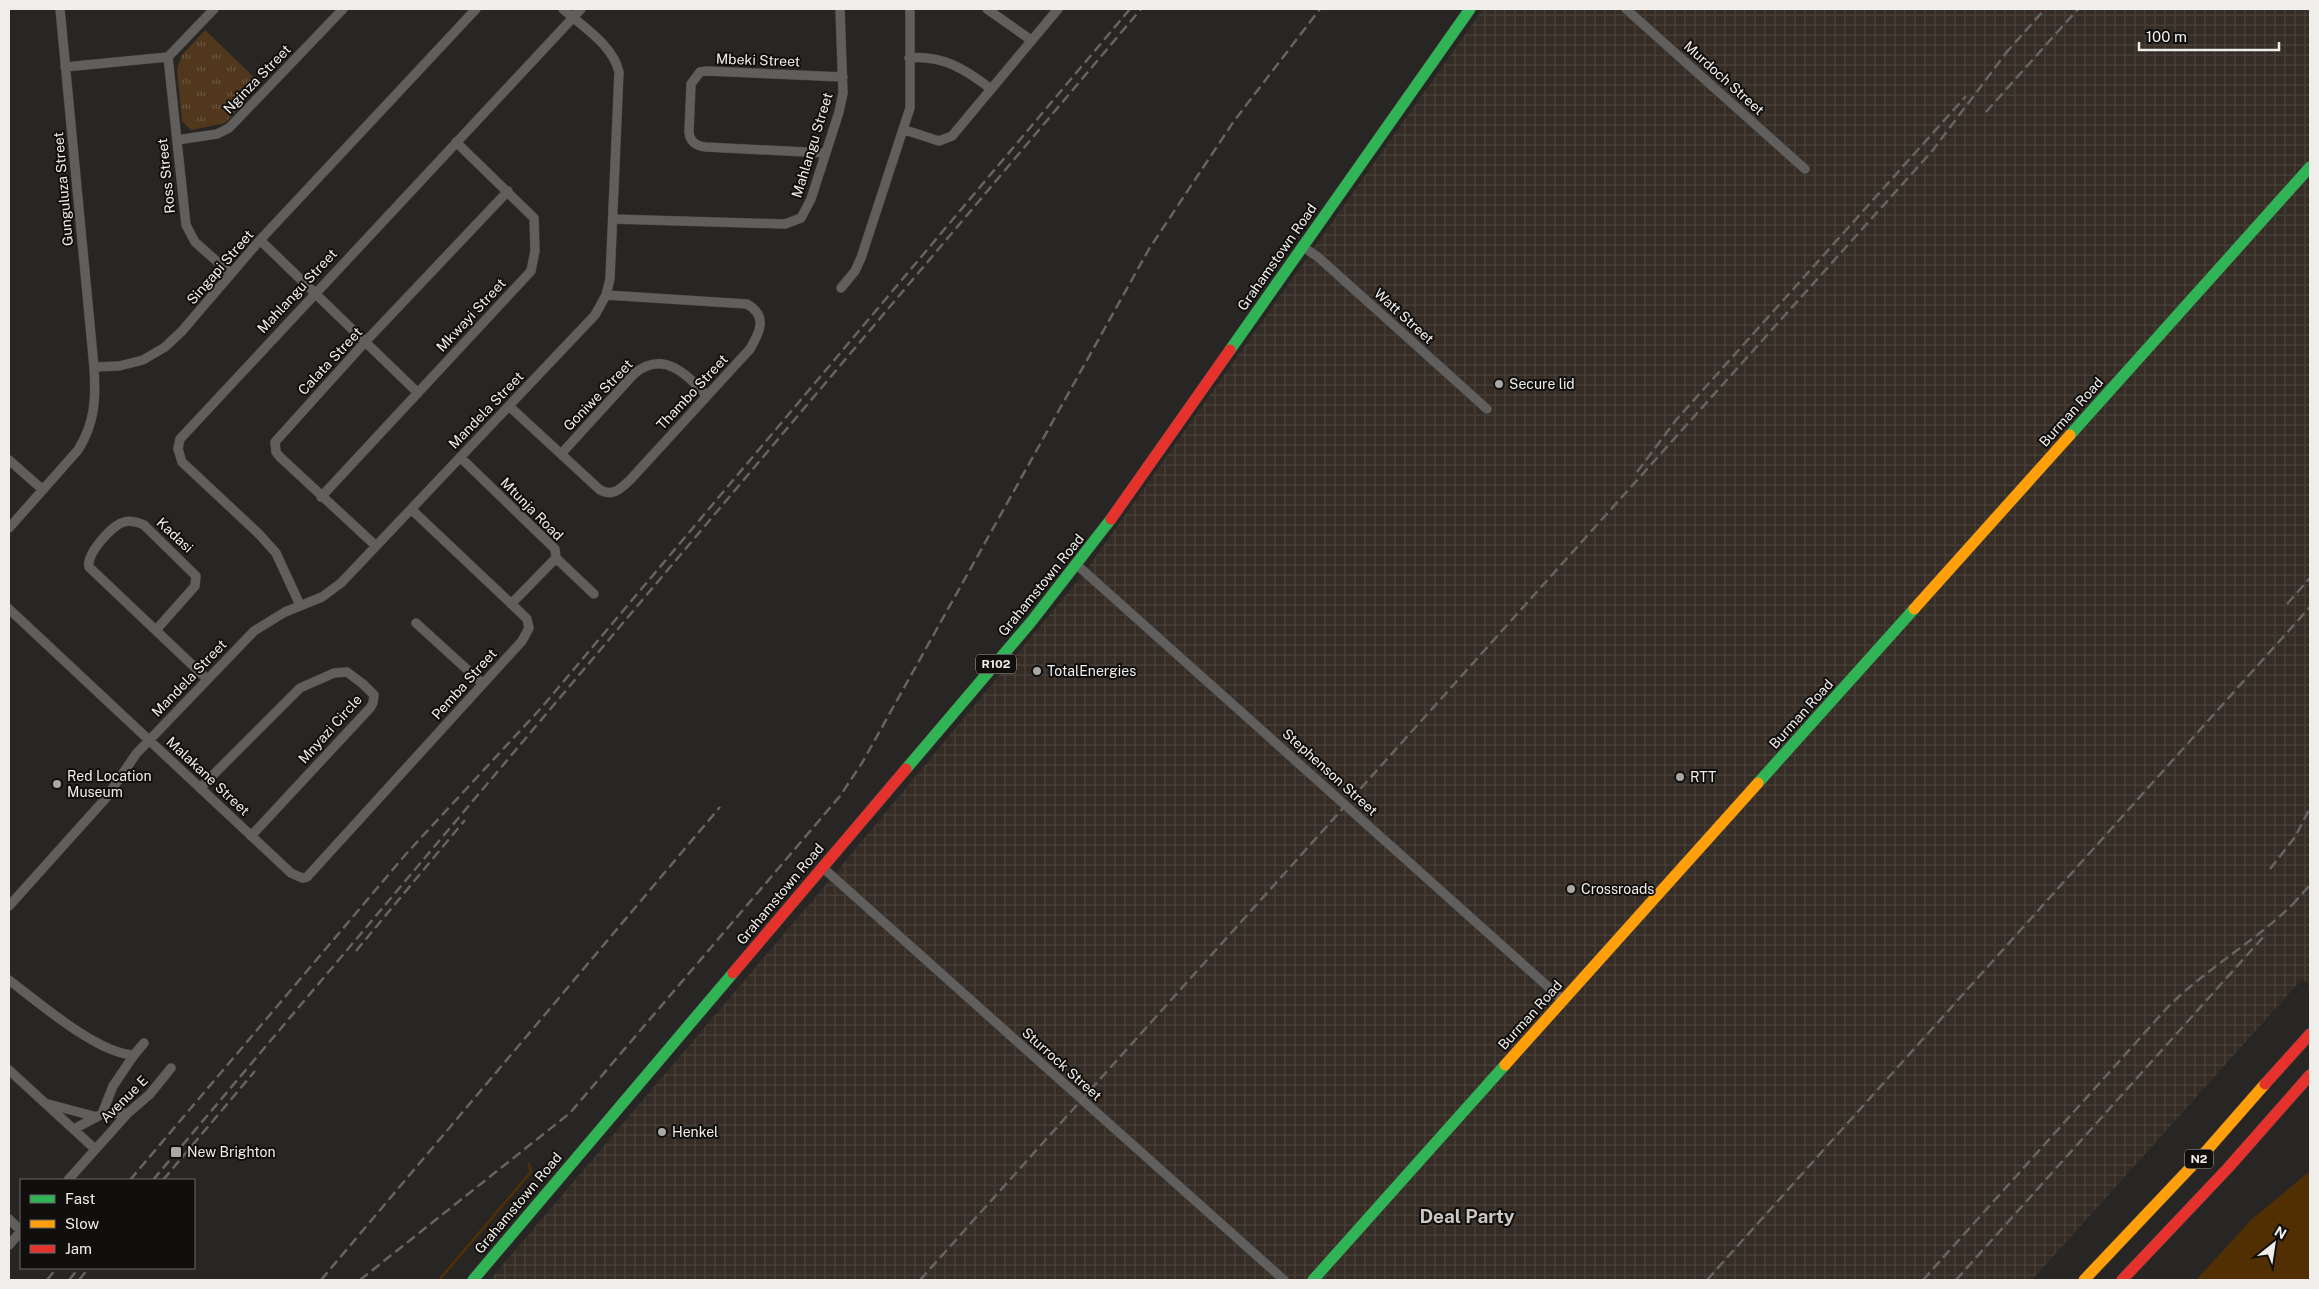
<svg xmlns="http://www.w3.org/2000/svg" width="2319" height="1289" font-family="'Public Sans',sans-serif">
<defs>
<pattern id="industrial-grid" width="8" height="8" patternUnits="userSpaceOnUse" patternTransform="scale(1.25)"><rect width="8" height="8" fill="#342c25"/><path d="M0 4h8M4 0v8" fill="none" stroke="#48413a"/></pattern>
<pattern id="grass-tufts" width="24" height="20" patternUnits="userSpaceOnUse" patternTransform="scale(1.25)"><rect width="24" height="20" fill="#51381d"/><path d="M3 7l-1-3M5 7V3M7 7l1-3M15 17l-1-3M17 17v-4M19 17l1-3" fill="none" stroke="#6a553e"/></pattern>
</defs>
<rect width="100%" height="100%" fill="#282624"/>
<path fill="url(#industrial-grid)" d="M1483,9H2310V986L2302,979L2032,1280H490L828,882L1084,573Z"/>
<path fill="url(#grass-tufts)" d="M205,30L261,84L225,123L191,130L182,121L177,69L182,55Z"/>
<path fill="#512f03" d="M2310,1171V1280H2196L2251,1220Z"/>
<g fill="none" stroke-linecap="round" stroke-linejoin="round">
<path stroke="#512f03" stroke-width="2.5" d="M439,1280L531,1172L529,1164"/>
<g stroke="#464441" stroke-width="10">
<path id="street" d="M987,9L1031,40
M1626,9L1805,169
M168,57L186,225L195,242L231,274
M909,58C943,55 965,69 991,89
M65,67L168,57L214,9
M905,130L939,141L952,136L1058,9
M177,140L217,134L229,128L343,9
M825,153L706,147C696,146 690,142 689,132L691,84L700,72L707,71L843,77
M613,219L785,224L801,218L811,199L839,112L843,93L840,9
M260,240L418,393
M1302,246L1318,257L1487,409
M841,288L855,271L861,258L910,108V9
M94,367L119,366L143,360L165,347L182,331L260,240L476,9
M509,406L600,490C613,497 620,489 630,480L750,349C760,332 768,316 747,304L606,295
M561,454L634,374C663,349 688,375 707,396
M460,457L555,549L556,558L511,604
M9,460L43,490
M321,497L531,271L535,251L534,218L456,142
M9,528L78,450C95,423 96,399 94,367L60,9
M376,546L280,457L276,452L275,442L366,341L508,191
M556,558L594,594
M1077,565L1564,1001
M300,605L276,553L259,534L182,462L178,449L180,439L581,9
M9,609L291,873L302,878L307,877L522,641L529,628L527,619L522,614L411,509
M416,623L483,684
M156,630L195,586L196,576L144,525C137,522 131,520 124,522C112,525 86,554 89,567L206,678
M200,788L300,688L334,673L347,672L363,684L374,695L373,703L370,708L251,836
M822,867L1284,1280
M9,906L106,798L136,754L254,631L285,612L322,597L341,583L595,315L606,295L610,279L619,72C613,45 583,27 563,9
M9,980C38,1002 98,1054 134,1055L144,1043
M9,1070L95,1149
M48,1104L97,1117
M102,1114L113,1086L134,1055
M74,1129L102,1114L128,1113
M68,1180L128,1113L150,1094L171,1068
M9,1219L21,1231
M9,1245L21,1231"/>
</g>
<g stroke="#464441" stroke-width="12">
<path id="fast" d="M1230,350L1470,9
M2070,435L2310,167
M906,769L1031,622L1111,519
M1758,783L1914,609
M473,1280L733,973
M1313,1280L1505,1065"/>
</g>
<g stroke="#464441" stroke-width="12">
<path id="slow" d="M1914,609L2070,435
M1505,1065L1758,783
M2084,1280L2208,1149L2265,1084"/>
</g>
<g stroke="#464441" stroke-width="12">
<path id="jam" d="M1111,519L1230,350
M733,973L906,769
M2265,1084L2310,1034
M2122,1280L2228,1168L2310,1075"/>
</g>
<use href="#street" stroke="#615f5e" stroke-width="9"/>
<use href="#fast" stroke="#30b455" stroke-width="11"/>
<use href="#slow" stroke="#ff9f0a" stroke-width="11"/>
<use href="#jam" stroke="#e5322d" stroke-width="11"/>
<path stroke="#656463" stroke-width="2.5" stroke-dasharray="10 5" stroke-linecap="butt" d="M2005,54L2045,9
M1986,112L2078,9
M1637,472L1676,420L1966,96
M2287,604L2310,578
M2270,869L2295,837L2310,808
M2292,905L2310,885
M356,951L465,820
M130,1180L406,854L542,707L1130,9
M153,1180L1141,9
M163,1180L255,1071
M47,1280L57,1268
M69,1280L79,1268
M79,1280L89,1268
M321,1280L720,807
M360,1280L570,1113L840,796L862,763L1149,249L1234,121L1320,9
M920,1280L1933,150L2009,49
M1707,1280L2310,607
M1923,1280L2166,1009C2206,968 2257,941 2297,900
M1956,1280L2265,935"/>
</g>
<g fill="#aaa8a5" stroke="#110f0d" stroke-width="2">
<circle cx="1499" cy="384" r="5"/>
<circle cx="1037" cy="671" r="5"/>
<circle cx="1680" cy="777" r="5"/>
<circle cx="57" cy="784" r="5"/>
<circle cx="1571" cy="889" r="5"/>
<circle cx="662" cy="1132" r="5"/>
<rect x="170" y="1146" width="12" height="12" rx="2.5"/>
</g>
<g text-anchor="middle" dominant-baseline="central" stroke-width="4" stroke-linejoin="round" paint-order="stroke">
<g fill="#110f0d" stroke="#adaba8" stroke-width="1">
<rect x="976" y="654.5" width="40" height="19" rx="4"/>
<rect x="2185" y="1149.5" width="28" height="19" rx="4"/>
</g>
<g font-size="12" font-weight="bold" fill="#f0eeeb">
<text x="996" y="664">R102</text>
<text x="2199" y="1159">N2</text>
</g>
<g font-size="14" fill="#f0eeeb" stroke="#110f0d">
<text transform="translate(758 60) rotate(2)">Mbeki Street</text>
<text transform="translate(1724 78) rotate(42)">Murdoch Street</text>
<text transform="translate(257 79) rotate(-46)">Nginza Street</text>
<text transform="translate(812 145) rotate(-73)">Mahlangu Street</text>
<text transform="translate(166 176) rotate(-96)">Ross Street</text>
<text transform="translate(63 189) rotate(-95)">Gunguluza Street</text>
<text transform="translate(1277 257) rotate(-55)">Grahamstown Road</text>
<text transform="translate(220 267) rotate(-49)">Singapi Street</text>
<text transform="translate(297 291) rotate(-47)">Mahlangu Street</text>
<text transform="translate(471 315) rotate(-47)">Mkwayi Street</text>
<text transform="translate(1404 316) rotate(42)">Watt Street</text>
<text transform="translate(330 361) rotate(-47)">Calata Street</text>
<text transform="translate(692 392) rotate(-47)">Thambo Street</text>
<text transform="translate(598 395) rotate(-46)">Goniwe Street</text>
<text transform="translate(486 410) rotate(-46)">Mandela Street</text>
<text transform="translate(2071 412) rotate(-48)">Burman Road</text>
<text transform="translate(532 509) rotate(45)">Mtunja Road</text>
<text transform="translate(175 535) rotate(43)">Kadasi</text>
<text transform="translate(1041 585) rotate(-51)">Grahamstown Road</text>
<text transform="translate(189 678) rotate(-46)">Mandela Street</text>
<text transform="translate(464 684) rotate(-48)">Pemba Street</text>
<text transform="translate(1801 714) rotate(-48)">Burman Road</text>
<text transform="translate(330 729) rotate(-48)">Mnyazi Circle</text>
<text transform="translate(1330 772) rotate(42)">Stephenson Street</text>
<text transform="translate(208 776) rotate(43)">Malakane Street</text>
<text transform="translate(780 894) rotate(-50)">Grahamstown Road</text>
<text transform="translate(1530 1015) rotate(-48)">Burman Road</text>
<text transform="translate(1062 1064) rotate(42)">Sturrock Street</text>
<text transform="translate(124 1099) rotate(-45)">Avenue E</text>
<text transform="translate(518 1203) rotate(-50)">Grahamstown Road</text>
</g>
<g font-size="14" fill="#f0eeeb" stroke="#110f0d" text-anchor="start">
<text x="1509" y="384">Secure lid</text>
<text x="1047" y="671">TotalEnergies</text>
<text x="67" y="776">Red Location<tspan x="67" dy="16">Museum</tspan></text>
<text x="1690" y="777">RTT</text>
<text x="1581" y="889">Crossroads</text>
<text x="672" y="1132">Henkel</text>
<text x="187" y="1152">New Brighton</text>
</g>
<g font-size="19" font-weight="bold" fill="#ccc7c2" stroke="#110f0d">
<text x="1467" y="1216">Deal Party</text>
</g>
</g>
<rect width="2319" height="1289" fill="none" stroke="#f0eeeb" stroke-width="20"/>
<rect x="20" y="1179" width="175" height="90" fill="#110f0d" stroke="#6a6866"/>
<rect x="30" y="1195" width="25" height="8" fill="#30b455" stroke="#6a6866"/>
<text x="65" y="1204" font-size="15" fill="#f0eeeb">Fast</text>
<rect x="30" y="1220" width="25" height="8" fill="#ff9f0a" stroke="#6a6866"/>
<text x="65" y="1229" font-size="15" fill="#f0eeeb">Slow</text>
<rect x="30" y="1245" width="25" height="8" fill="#e5322d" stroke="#6a6866"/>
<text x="65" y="1254" font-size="15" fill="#f0eeeb">Jam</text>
<g transform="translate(2274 1244) rotate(30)" stroke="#110f0d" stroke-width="4" paint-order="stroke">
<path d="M0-4L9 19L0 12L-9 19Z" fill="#f0eeeb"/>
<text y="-8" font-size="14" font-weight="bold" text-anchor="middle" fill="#f0eeeb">N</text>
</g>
<path d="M2139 42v8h140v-8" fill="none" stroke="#f0eeeb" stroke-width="2.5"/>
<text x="2146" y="42" font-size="15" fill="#f0eeeb" stroke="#110f0d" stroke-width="4" paint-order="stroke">100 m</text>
</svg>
